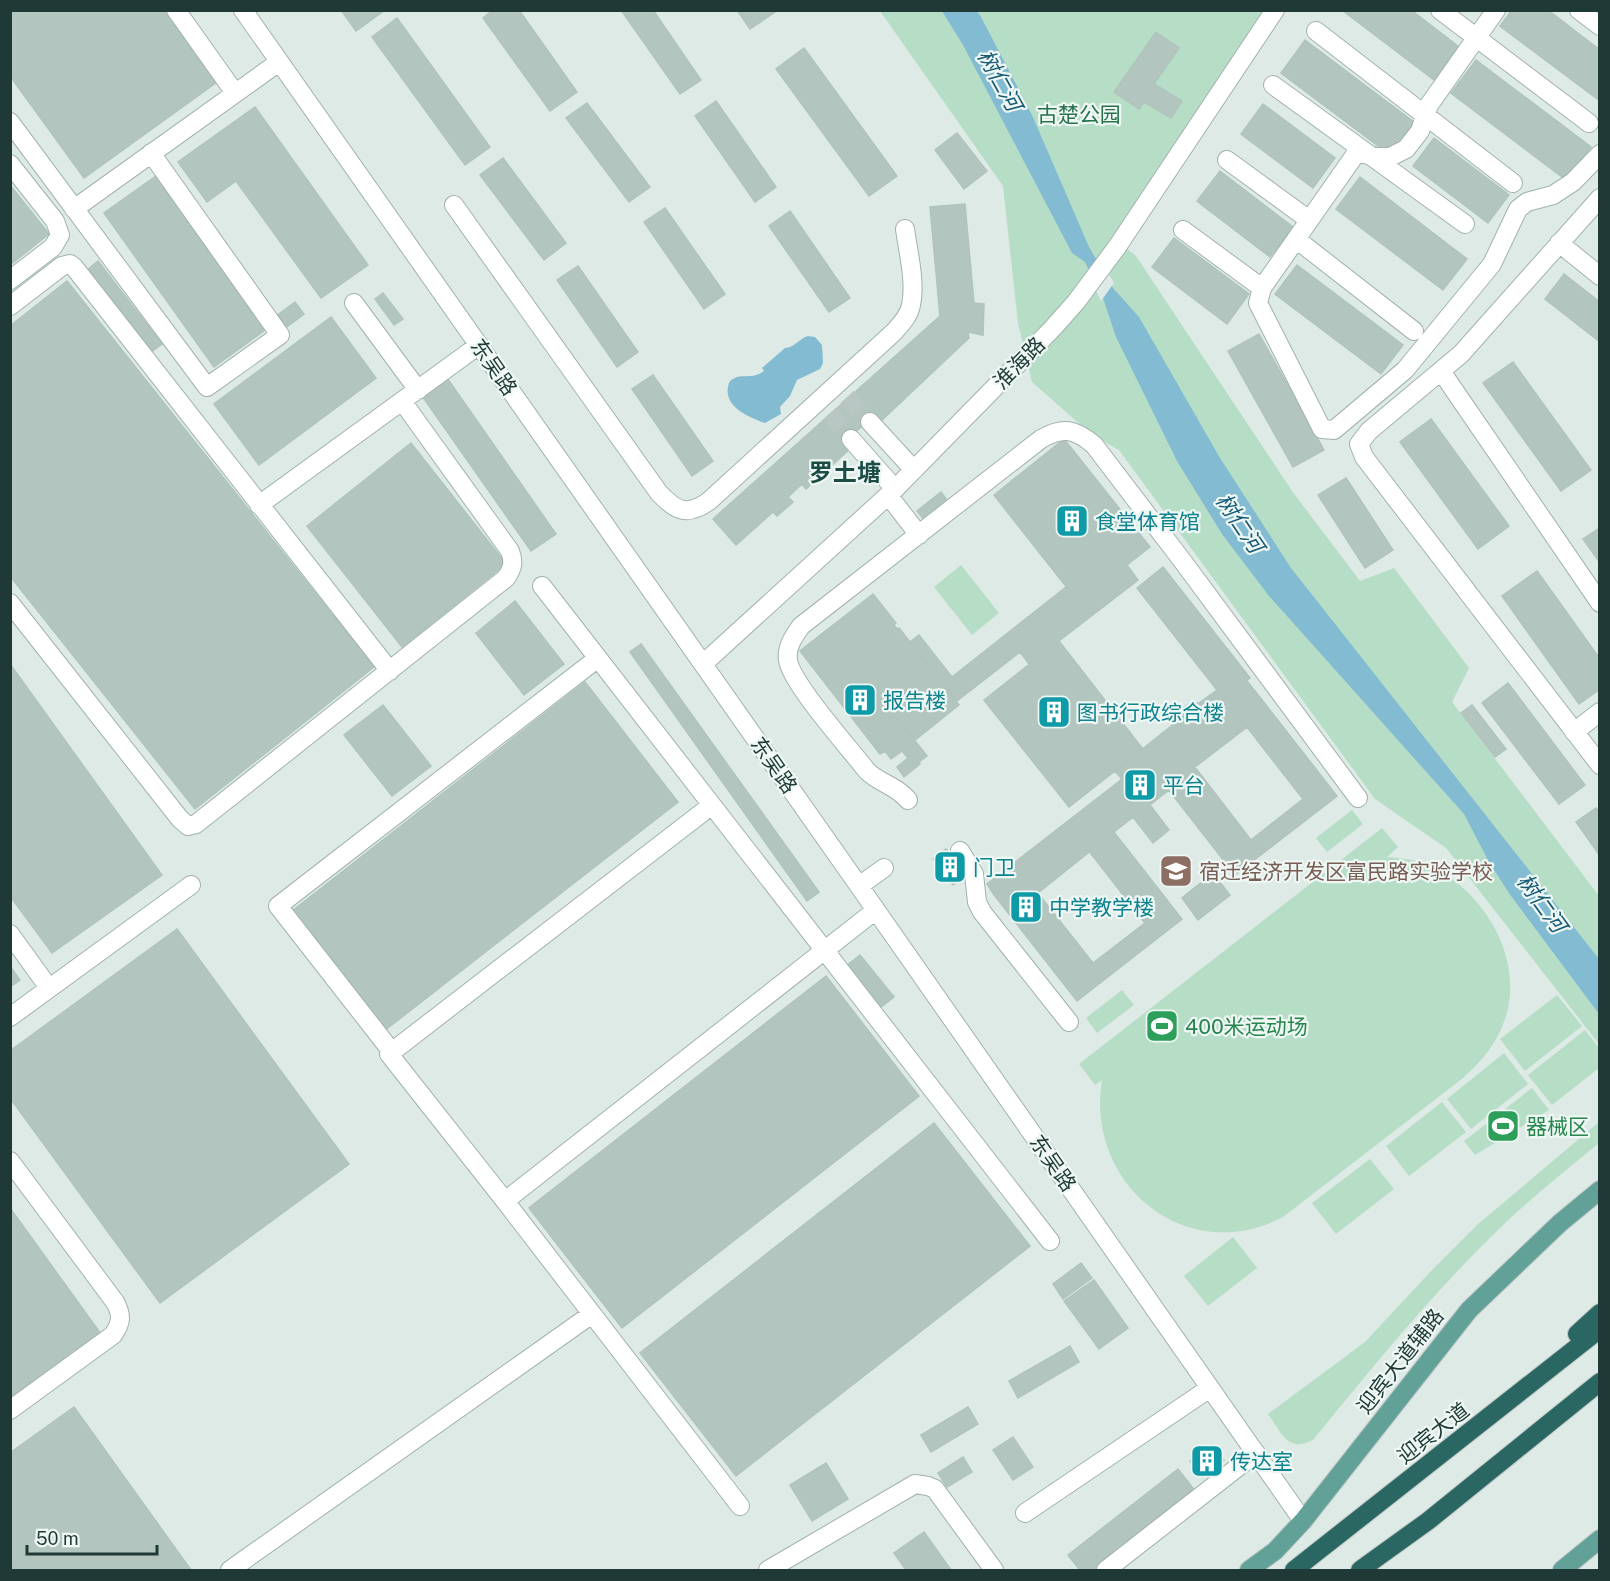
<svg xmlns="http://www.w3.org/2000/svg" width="1610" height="1581" font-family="'Public Sans','Noto Sans SC',sans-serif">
<rect width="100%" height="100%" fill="#deeae6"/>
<path fill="#b6ddc5" d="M880,11H1268L1115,239L1136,256L1292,491L1360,581L1394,568L1469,668L1452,702L1599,896V1044L1446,848L1375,799L1119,450L1092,435L1032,382L1018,323L1003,186Z
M961,565L999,613L972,635L934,587Z
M1352,810L1363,824L1327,852L1316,838Z
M1382,828L1398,847L1387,857C1399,858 1411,859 1423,863C1481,886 1526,956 1505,1019C1497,1043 1482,1061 1463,1078L1283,1217C1186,1268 1085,1184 1102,1080L1095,1085L1079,1064Z
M1122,990L1134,1005L1097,1033L1086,1018Z
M1557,995L1582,1026L1525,1071L1500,1039Z
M1585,1030L1599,1048V1068L1552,1105L1528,1075Z
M1504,1053L1528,1084L1471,1129L1447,1099Z
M1532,1088L1549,1110L1475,1155L1464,1141Z
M1442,1102L1466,1132L1409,1176L1386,1146Z
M1599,1122V1143C1564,1172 1527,1201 1495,1233C1429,1297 1371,1369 1313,1440C1287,1453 1282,1433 1268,1414L1365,1342L1433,1269L1477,1225Z
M1370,1159L1394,1189L1336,1234L1312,1203Z
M1233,1237L1257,1268L1208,1306L1184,1276Z"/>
<path fill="#83bcd2" d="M942,11H977L981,17L1032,115L1089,247L1113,288L1139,317L1220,458L1291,568L1599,959V1014L1511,896L1490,864L1464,814L1269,596L1222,534L1177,461L1116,337L1104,301L1085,262L1072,253L963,45Z
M808,336L815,337L822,345L823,363L820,369L797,380L790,396L780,407L781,414L765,423C750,418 724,407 728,387C729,383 729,381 733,379C742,373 752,380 764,371L762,368L785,348C794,348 800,338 808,336Z"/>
<path fill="#deeae6" d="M1100,259L1114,283L1101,301L1088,275Z"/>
<path fill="#b3c5bf" stroke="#b0c4be" stroke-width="1.5" d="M10,10H165L217,82L84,178L10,76Z
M341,10H385L356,31Z
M493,10H519L577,92L550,111L483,18Z
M621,10H653L701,80L680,94Z
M737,10H774L775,12L750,29Z
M1342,10H1411L1459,47L1434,80Z
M1512,10H1548L1600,50V101L1500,26Z
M397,18L490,147L465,165L372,37Z
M1156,32L1179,48L1154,84L1182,101L1171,118L1144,102L1139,109L1114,92Z
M1305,40L1415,123L1390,155L1281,73Z
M804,48L897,176L869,196L776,69Z
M1476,60L1591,147L1566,180L1451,93Z
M716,101L776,187L755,202L695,116Z
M587,103L650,187L629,202L566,118Z
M1263,104L1335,158L1313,188L1241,134Z
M255,107L368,265L321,298L236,181L207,202L178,162Z
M957,133L987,171L964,189L935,150Z
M1434,138L1509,195L1488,223L1413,166Z
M503,158L566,243L544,260L480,175Z
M1220,171L1293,227L1270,257L1197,201Z
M156,176L265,330L214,367L104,213Z
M1360,177L1467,259L1443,290L1336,209Z
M10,185L49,234L10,265Z
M965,204L974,303L984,304L983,335L968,332L969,338L880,422L874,415L846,441L852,447L806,489L802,484L788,497L793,502L777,516L773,512L736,545L713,519L940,316L930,207Z
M665,208L725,294L704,309L644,222Z
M790,211L850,298L829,312L769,226Z
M1174,238L1249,294L1227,324L1152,267Z
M98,261L162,344L151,352L87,270Z
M1297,265L1403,345L1381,374L1275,294Z
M578,266L638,352L617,367L557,280Z
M1564,274L1600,302V342L1545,299Z
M67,281L374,667L195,809L10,576V326Z
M383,293L403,319L394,325L375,299Z
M295,302L304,314L284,329L275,317Z
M331,317L376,378L259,465L214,404Z
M1259,334L1324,450L1293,467L1228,351Z
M1513,362L1591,470L1561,491L1483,383Z
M653,375L713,461L692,476L632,389Z
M447,378L556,534L531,551L422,396Z
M1431,419L1509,526L1478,549L1400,442Z
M1064,439L1150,547L1079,603L994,495Z
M411,443L506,564L402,647L307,526Z
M1346,478L1393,550L1365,568L1318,495Z
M941,492L950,504L926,522L917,511Z
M1600,528V563L1583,539Z
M1127,565L1138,580L1029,664L1020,652L957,701L910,642L919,635L952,677L1066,587L1079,603Z
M1163,567L1250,678L1224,699L1137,588Z
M1537,571L1600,659V689L1579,704L1502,596Z
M873,594L896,623L849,659L927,756L918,763L920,764L904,777L897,767L908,758L902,751L891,759L885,751L880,754L800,651Z
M515,601L564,664L524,695L476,633Z
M894,625L897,629L899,628L959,705L914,741L849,659Z
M1059,641L1143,749L1069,807L984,700Z
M641,644L819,892L807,901L630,652Z
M10,664L162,875L52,953L10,896Z
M1247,681L1255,691L1232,708L1247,727L1195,767L1181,749L1153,770L1169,790L1150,805L1169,830L1153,843L1133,817L1114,832L1099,813L1074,832L1089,852L1038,893L1022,873L994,895L987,884L1122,779L1115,771L1180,719L1183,708L1189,704L1199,703L1217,690L1224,699Z
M585,682L678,802L384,1031L291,912Z
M1508,683L1585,785L1559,804L1482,703Z
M1255,691L1337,796L1235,875L1153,770L1181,749L1251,840L1303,799L1232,708Z
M1209,696L1225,717L1185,748L1180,741L1188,735L1177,721L1180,719V714L1189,704L1199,703Z
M383,705L431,766L392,796L344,735Z
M1472,705L1506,749L1495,757L1461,713Z
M1596,808L1600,813V856L1576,822Z
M1099,813L1182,919L1077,1001L994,895L1022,873L1093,963L1145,923L1074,832Z
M946,849L966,875L953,885L933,859Z
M1213,873L1230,895L1198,920L1182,898Z
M177,929L349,1164L160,1303L10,1098V1051Z
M860,955L894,997L880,1008L846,966Z
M10,966L20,980L10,987Z
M826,976L919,1096L622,1328L529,1208Z
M934,1123L1030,1246L736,1476L640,1353Z
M10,1208L101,1334L10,1398Z
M1081,1263L1092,1278L1063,1299L1053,1284Z
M1094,1280L1128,1328L1099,1349L1064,1301Z
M1070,1346L1079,1362L1018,1398L1009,1381Z
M74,1407L191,1570H19L10,1559V1453Z
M968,1407L978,1424L931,1452L921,1435Z
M1013,1437L1033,1467L1013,1480L993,1450Z
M1212,1445L1224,1460L1202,1477L1190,1461Z
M963,1457L972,1472L947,1487L938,1473Z
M826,1463L848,1499L812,1521L790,1485Z
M1178,1469L1196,1492L1096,1570H1080L1068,1555Z
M924,1532L951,1570H906L894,1553Z
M10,1559L19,1570H10Z"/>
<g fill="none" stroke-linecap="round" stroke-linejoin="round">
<path stroke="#b8c7c3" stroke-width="18" stroke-dasharray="18 9" stroke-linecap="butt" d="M847,397L870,422
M829,414L851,439"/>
<g stroke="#a1b2ae" stroke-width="20">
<path id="minor" d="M176,10L235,93
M243,10L859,886L1303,1521
M1440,10L1589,123
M1496,10L1429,105L1420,131L1406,149L1390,157H1376L1357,152L1262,288L1258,303L1322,429L1334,430L1405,370L1492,264L1518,209L1527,202L1553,195L1573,182L1600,154
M1579,10L1600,26
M1316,31L1513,183
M1273,85L1465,224
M10,122L207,387L280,335L151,153
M1227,160L1309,220
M10,164L55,221L60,235L53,247L10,280
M1600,198L1461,354L1369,431L1359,444L1364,457L1600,765
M454,205L659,493C676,511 687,517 709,501L894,332C901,324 909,316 911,305C916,283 908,251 905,229
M74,209L279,62
M1183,230L1262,288
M1296,239L1414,331
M1559,243L1600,276
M354,303L418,390
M10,306L62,266L70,264L74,267L390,671
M1441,371L1600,603
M870,422L914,470
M851,439L895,489
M888,495L919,535
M259,505L479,345
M542,586L1050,1241
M10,603L180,819L188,826L196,824L506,578C513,568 514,562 510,551L402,401
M703,664L895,489L1052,329L1076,302L1117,247L1275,10
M1574,732L1600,712
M908,800C897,786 879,783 867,771C850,749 791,683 788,660C786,647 794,636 801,626L1041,439C1063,426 1075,429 1094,445L1184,563L1358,798
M712,805L389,1054L505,1201L740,1506
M960,851L974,874L977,902L982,912L1069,1022
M859,886L884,868
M10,934L49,988
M10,1017L191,885
M392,1052L278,906L598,658
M10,1161L115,1302C122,1315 122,1322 113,1335L10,1410
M505,1201L876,910
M1025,1513L1210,1388
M230,1570L592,1314
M768,1570L915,1484L928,1486L935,1489L994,1570
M1106,1570L1256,1453"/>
</g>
<g stroke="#bcc4c3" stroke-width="20">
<path id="major" d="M1249,1570L1275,1551L1303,1521L1469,1310L1560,1223L1600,1190
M1562,1570L1600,1539"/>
</g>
<g stroke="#bcc4c3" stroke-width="20">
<path id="highway" d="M1577,1334L1600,1313
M1294,1570L1600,1329
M1360,1570L1428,1521L1600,1382"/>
</g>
<use href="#minor" stroke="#fff" stroke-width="18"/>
<use href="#major" stroke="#61a198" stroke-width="18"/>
<use href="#highway" stroke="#2a6762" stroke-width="18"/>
</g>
<defs>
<g id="building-square" transform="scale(1.725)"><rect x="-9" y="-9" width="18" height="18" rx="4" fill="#0f9aa8" stroke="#eef7f4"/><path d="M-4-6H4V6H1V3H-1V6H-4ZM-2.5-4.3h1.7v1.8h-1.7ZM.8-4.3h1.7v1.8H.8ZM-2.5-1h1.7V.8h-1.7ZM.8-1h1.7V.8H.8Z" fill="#fff"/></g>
<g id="school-square" transform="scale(1.725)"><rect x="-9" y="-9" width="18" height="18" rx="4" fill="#8d6e63" stroke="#eef7f4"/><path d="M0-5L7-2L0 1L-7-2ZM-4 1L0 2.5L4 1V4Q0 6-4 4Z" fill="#fff"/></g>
<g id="stadium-square" transform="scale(1.725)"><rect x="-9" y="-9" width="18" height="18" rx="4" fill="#2e9e5b" stroke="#eef7f4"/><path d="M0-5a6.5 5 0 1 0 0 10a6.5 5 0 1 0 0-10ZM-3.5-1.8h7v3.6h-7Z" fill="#fff"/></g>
</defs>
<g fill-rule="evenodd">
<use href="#building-square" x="1072" y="521"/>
<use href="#building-square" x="860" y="700"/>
<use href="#building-square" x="1054" y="712"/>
<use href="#building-square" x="1140" y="785"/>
<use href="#building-square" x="950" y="867"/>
<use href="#school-square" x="1176" y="871"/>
<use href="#building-square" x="1026" y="907"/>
<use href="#stadium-square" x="1162" y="1026"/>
<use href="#stadium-square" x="1503" y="1126"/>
<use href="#building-square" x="1207" y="1461"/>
</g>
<g text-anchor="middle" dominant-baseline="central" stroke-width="4.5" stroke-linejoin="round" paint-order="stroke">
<g font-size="21" fill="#28724d" stroke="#eef7f4">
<text x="1079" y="114">古楚公园</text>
</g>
<g font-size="21" fill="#1f3a36" stroke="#eef7f4">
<text transform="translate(1019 363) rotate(-46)">淮海路</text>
<text transform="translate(494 367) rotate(55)">东吴路</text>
<text transform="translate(774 765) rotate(55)">东吴路</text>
<text transform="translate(1053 1163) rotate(55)">东吴路</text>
<text transform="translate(1400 1361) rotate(-52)">迎宾大道辅路</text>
<text transform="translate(1433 1433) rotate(-38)">迎宾大道</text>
</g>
<g font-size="21" fill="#0d838f" stroke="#eef7f4" text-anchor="start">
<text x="1095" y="521">食堂体育馆</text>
<text x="883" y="700">报告楼</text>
<text x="1077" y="712">图书行政综合楼</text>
<text x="1163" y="785">平台</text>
<text x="973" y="867">门卫</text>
<text x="1049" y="907">中学教学楼</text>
<text x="1230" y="1461">传达室</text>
</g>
<g font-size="21" fill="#785e54" stroke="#eef7f4" text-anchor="start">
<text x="1199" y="871">宿迁经济开发区富民路实验学校</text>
</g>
<g font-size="21" fill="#27864d" stroke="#eef7f4" text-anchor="start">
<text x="1185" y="1026">400米运动场</text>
<text x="1526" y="1126">器械区</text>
</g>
<g font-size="22" font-style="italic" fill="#185c77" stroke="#eef7f4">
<text transform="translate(1000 80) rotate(61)">树仁河</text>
<text transform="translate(1240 523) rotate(56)">树仁河</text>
<text transform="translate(1542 903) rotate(54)">树仁河</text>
</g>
<g font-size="24" font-weight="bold" fill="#1b4c46" stroke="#eef7f4">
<text x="845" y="472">罗土塘</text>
</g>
</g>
<rect width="1610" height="1581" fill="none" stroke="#1f3a36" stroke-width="24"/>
<path d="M27 1545v9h130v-9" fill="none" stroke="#1f3a36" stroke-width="3"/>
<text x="36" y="1545" font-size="18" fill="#1f3a36" stroke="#eef7f4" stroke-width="4.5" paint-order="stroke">50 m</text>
</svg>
